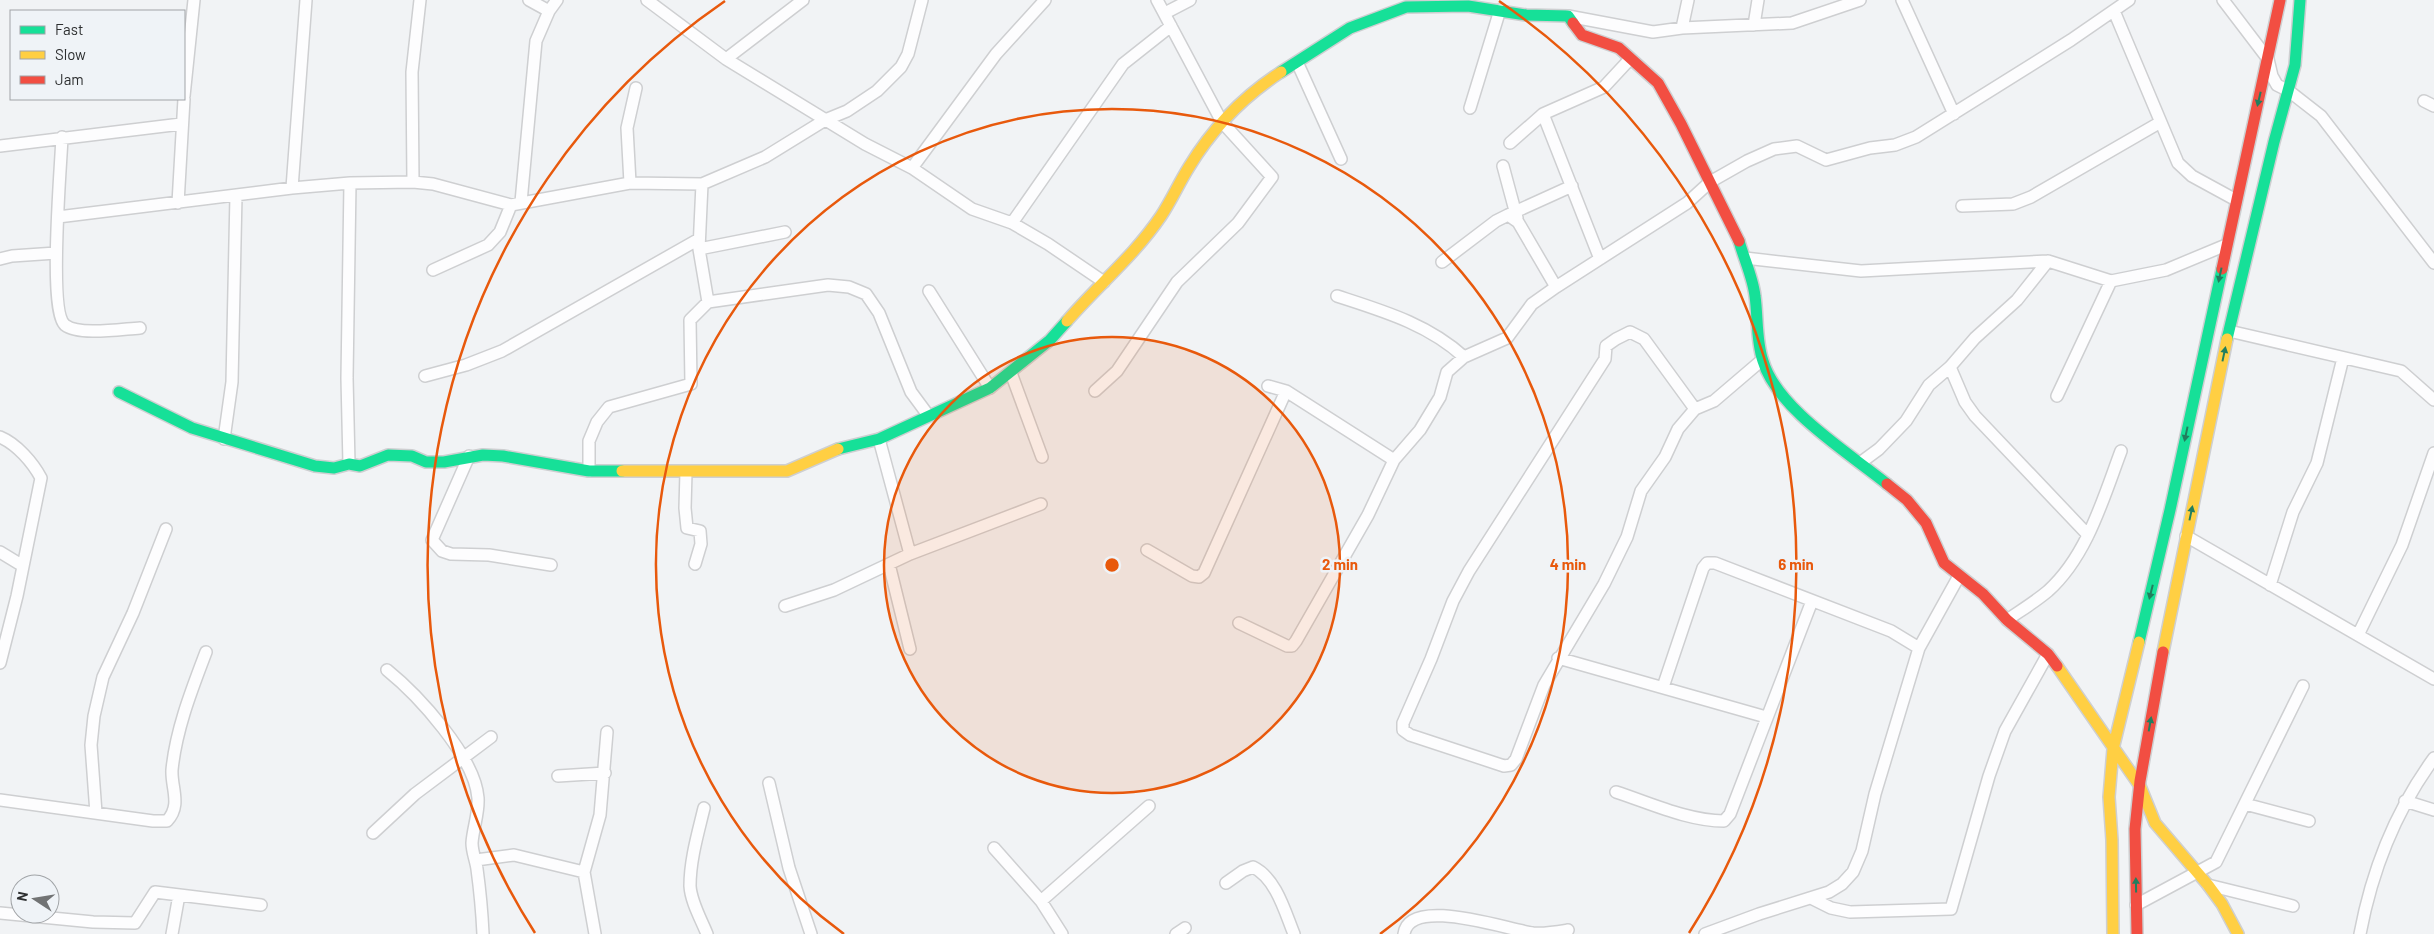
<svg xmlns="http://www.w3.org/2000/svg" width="2434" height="934" font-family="Barlow,sans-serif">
<rect width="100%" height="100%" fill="#f1f3f5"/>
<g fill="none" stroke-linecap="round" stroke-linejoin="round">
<g stroke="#cecfd1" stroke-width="14">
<path id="street" d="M529,0L549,11
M647,0L726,59L865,144L912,168L972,209L1012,223L1048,244L1104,282
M1902,0L1954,114
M2223,0L2268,59L2272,76L2277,85L2289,91L2321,116L2434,263
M2114,11L2178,163L2192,176L2236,200
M1165,13L1190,0
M1568,16L1653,32L1682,28L1792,23L1860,0
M1754,25L1758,0
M1682,28L1688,0
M726,59L803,0
M1297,62L1341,159
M184,96L194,0
M2424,101L2434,106
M1470,108L1500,10
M1543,114L1600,259
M62,137C61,165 48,311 65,325C79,336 122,329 140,328
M1510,143L1543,114L1604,87L1630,59
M0,146L181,124
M1503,166L1517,218
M912,168L996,54L1045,0
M413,182L412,72L420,0
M630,183L627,128L636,88
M702,184L699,249L708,302
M292,188L306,0
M521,202L536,41L549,11L557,0
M178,203L184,99
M1962,206L2013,204L2031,197L2159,123
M1508,215L1572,186
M58,217L292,188L350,183L413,182L433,184L511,205L630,183L702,184L765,157L825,120L847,111L877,91L901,67L908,54L922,0
M1012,223L1123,64L1171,26
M699,249L785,232
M1745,258L1861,271L2048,261L2111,281L2166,270L2226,245
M0,259L12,256L56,253
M1442,262L1496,221L1508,215L1518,222L1556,287
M433,270L488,245L500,232L511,205
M929,291L990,388
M1337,296C1383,311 1428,324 1464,357
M2229,331L2401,371L2434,400
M1950,367L1965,402L1975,416L2088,535
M1011,373L1042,457
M425,376L466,365L502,351L699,239
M1268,386L1286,391L1394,460
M1095,391L1117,371L1177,282L1238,223L1272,177L1222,122L1157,0
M2057,396L2111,281
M1695,409L1644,339L1630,332L1616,339L1606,346L1605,359L1469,571L1453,601L1431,659L1403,723V730L1410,735L1504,766L1511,765L1516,759L1544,685L1604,584L1627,537L1641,491L1665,457L1678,429L1695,409L1714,401L1762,360
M0,437C17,444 33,463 41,478L17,596L0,663
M224,439L232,382L236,195
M879,439L910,554
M469,456L432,540L442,551L451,554L489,555L551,565
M1860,463L1879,449L1906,421L1929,385L1950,367L1975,338L2017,300L2048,261
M349,464L347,378L350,183
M589,471V441L597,422L609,407L691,384L690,320L708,302L828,285L849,287L866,294L879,313L911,392L928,415
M686,472L685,508L687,528L700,531L701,544L695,564
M2186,536L2434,679
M1147,550L1192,576L1199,577L1204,573L1286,391
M0,552L23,566
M889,564L910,649
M2270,585L2293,512L2317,463L2343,358
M785,606L834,590L910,554L1041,504
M2007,620C2020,611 2035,602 2048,591C2087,556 2103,499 2121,451
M1239,623L1287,646H1292L1296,641L1368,515L1394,460L1420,430L1440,397L1447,372L1464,357L1507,338L1532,304L1556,287L1687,203L1710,182L1747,161L1774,149L1797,146L1826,160L1870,148L1895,145L1916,137L2071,40L2129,0
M2358,635L2402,545L2434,453
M1558,658L1766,717
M387,670C418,695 475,757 478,798C479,813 473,828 472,843C472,852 476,861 477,869C480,891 482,912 483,934
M1663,687L1703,568L1707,563H1715L1891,631L1919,648
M558,776L605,773
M769,783L789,868L811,934
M1616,792C1650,803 1688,821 1724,821L1730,814L1812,601
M0,800L153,821H167C182,805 171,788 172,770C176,729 192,689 206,652
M2405,801L2434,810
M2245,804L2309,821
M704,808C698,833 690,860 690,886C691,902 701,919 707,934
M96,813L91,745L94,716L103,677L133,613L166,529
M373,833L415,794L491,737
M994,848L1041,901L1062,934
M476,860L514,855L584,872
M1226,883L1243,871L1253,867C1276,878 1285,912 1294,934
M2208,885L2293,906
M1811,898L1831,908L1850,912L1951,909L1989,776L2005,731L2048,654
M1041,901L1149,806
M2136,905L2216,862L2303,686
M0,913L93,922L135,923L155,892L261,905
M172,934L179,895
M595,934L584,872L600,815L607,732
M1176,934L1185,928
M1404,934C1409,895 1508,930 1533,933C1545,934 1556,932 1568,930
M1705,934L1759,914L1829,892L1842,884L1853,872L1862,851L1875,794L1919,648L1959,576
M2360,934C2372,870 2396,810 2434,758"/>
</g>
<g stroke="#cecfd1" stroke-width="14">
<path id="fast" d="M1281,72L1350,28L1406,7L1468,6L1526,15L1568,16L1573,23
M1739,241C1744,259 1753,278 1755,296C1758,317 1756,341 1763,361C1777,409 1849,453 1887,484
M2227,339L2274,142L2295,65L2300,0
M119,392L192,428L315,466L334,468L349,464L360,466L388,455L412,456L426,462H444L483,455L503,456L589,471H622
M838,449L879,439L990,388L1050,340L1067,321
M2139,642L2170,510L2222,269"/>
</g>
<g stroke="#cecfd1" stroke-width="14">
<path id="slow" d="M1067,321C1098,285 1134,256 1161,216C1171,201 1179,183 1189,167C1212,129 1244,96 1281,72
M622,471H787L838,449
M2163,652L2227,339
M2057,666L2140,786L2155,823L2208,885L2222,904L2238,934
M2113,934L2112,840L2109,797L2113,749L2139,642"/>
</g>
<g stroke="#cecfd1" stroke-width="14">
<path id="jam" d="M1573,23L1582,35L1619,48L1658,83L1681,124L1739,241
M2222,269L2280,0
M1887,484L1907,500L1926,523L1944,563L1983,594L2007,620L2048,654L2057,666
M2137,934L2135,829L2140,781L2163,652"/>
</g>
<use href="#street" stroke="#fdfdfe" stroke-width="11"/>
<use href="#fast" stroke="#16e098" stroke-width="11"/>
<use href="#slow" stroke="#ffcf43" stroke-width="11"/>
<use href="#jam" stroke="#f24e42" stroke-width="11"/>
</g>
<defs><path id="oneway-solid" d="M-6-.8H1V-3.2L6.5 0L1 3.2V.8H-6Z" transform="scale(1.25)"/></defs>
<g fill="#227e5e">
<use href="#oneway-solid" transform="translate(2259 99) rotate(103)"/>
<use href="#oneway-solid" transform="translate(2220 275) rotate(102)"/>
<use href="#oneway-solid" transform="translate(2224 354) rotate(-78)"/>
<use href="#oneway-solid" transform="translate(2186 434) rotate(102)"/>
<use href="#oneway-solid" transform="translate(2191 513) rotate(-78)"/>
<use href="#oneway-solid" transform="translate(2151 592) rotate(104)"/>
<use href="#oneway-solid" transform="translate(2150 724) rotate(-80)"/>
<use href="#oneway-solid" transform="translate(2136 885) rotate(-91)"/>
</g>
<circle cx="1112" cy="565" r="228" fill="#e8590c" fill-opacity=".12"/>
<g fill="none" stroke="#e8590c" stroke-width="2.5">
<circle cx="1112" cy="565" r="228"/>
<path d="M844 934A456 456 0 1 1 1380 934"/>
<path d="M535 933A684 684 0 0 1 725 1M1499 1A684 684 0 0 1 1689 933"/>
</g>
<circle cx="1112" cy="565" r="8" fill="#e8590c" stroke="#eff3f7" stroke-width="2.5"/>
<g font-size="15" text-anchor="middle" font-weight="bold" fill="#e8590c" stroke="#eff3f7" stroke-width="5" stroke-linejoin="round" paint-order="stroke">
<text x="1340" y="570">2 min</text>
<text x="1568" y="570">4 min</text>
<text x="1796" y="570">6 min</text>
</g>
<rect x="10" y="10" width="175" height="90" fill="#eff3f7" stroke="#a1a4a7"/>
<rect x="20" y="26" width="25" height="8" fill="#16e098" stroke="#a1a4a7"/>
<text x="55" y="35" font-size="15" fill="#2c2e2f">Fast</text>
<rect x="20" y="51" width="25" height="8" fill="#ffcf43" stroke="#a1a4a7"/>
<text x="55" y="60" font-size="15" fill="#2c2e2f">Slow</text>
<rect x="20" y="76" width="25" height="8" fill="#f24e42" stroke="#a1a4a7"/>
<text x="55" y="85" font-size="15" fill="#2c2e2f">Jam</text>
<g transform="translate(35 899) rotate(282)"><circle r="24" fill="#eff3f7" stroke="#a1a4a7"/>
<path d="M0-4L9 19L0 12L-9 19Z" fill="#717374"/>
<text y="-8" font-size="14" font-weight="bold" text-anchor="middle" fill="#2c2e2f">N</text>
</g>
</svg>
